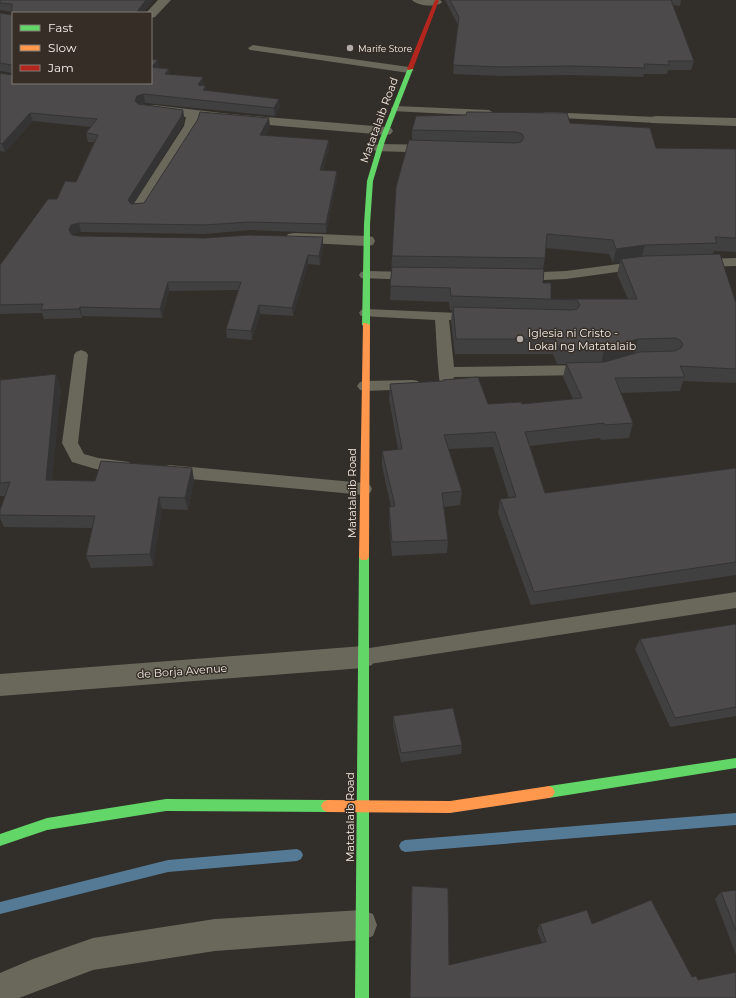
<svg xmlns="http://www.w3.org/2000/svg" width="736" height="998" font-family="Montserrat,sans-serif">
<rect width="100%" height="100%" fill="#322e2a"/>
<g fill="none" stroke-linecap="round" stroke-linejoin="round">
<path fill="#557a96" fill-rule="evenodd" d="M736,813V825L405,852L401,850L399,846L401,842L405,840Z
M297,849L301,851L303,855L301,859L297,861L168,872L0,914V902L168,860Z"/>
<path fill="#69685b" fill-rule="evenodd" d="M253,45L409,67L414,70L409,73L250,50L248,48Z
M396,106L489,110L494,113L489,116L392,111L391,109L392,107Z
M546,112L656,117L661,120L656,123L542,117L541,115L542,113Z
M736,258V266L700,267L695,266L693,263L695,260L700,259Z
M641,261L646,262L648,265L646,268L566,279L520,281L515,280L513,277L515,274L520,273L566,271Z
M366,271L414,272L419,273L421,276L419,279L414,280L361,278L359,275L361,272Z
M366,309L481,314L483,317L481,320H449L454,367L587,365L592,367L594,370L592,373L587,375L454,377L451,386L446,387L441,386C438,382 436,329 435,320L361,316L359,313L361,310Z
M81,350L86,352L88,355L78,443L84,454L98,458L129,462L131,466L129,470C111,476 90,467 72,462L62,443L74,355L76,352Z
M413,380L418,381L421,385L418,389L365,391L360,390L357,386L360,382L365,381Z
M169,465L364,483L370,485L372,489L370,493L364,495L169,477L163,475L161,471L163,467Z
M736,592V608L363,665L356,663L353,657L356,651L363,649Z"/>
<path fill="#69685b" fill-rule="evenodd" d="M158,0H171L155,17L151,18V13H146Z
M412,0H440L442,2C437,8 417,6 412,0Z
M154,105L230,114L386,127L391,128L393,131L391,134L386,135L200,119L198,126L147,208L145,211H133L131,208L184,126L186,117L149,112L147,109L149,106Z
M656,116L736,118V126L651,123L649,120L651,117Z
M380,144L437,145L442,146L444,149L442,152L437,153L375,151L373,148L375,145Z
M294,233L367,236L373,237L375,241L373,245L367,246L288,242L286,238L288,234Z
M363,646L372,649L376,657L372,665L363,668L0,696V674Z
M362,910L373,914L377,925L373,936L362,940L215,951L93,970L19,998H0V973L33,959L93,938L215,919Z"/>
<path fill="#63d668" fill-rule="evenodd" d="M408,68L413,69L385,141L373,181L370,224V325L366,327L362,325L364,224L367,181L379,141Z
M364,553L367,554L369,557V998H355L359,557L361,554Z
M736,758V768L549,798L545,796L543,792L545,788L549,786Z
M166,799L327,800L331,802L333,806L331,810L327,812L166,811L47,830L0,846V834L47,818Z"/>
<path fill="#ff974d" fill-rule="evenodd" d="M363,323H366L370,325L369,557L367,560H361L359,557Z
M549,786L553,788L555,792L553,796L549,798L450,813L327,812L323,810L321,806L323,802L327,800L450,801Z"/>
<path fill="#b3261e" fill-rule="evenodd" d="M435,0H439L413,69L408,70L407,69Z"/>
</g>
<path fill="#414040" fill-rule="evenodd" d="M0,0H153L143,13H13V83H151L158,60L159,68L170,74L204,85L207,90L280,107L275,116L145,103L139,104L183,110L184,118L183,125L133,204L144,203L270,126L265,136L329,148L323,170L337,171V179L326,233L250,230L205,234L81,232L74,233L73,235L79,236L323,246L320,265L308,264L293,316L260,314L252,340L227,338L226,329L238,290L169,291L162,318L82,316V318L44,319L42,313L0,314V265L57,199L76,182L94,142H88L86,133L91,127L33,121L5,152L0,151V73L12,75V73L0,71V13L12,15V12L0,10Z
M445,0H681L680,6L673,5L694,61L691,70H668L667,74H644L643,77L570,75L500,76L453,74L458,25Z
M570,123L656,148L736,149V252L714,251L713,254L736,303V383L683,381L680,391L620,393L633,423L629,438L601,440L600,438L529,446L545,493L736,468V575L531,605L498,513L500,499L509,498L493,447L449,449L462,491L460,505L444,507L448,540L447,553L392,556L389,521V507H391L382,466V451L398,449L389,399L390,384L443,381V380L488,404H522L573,399L563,377L566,364H557L553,354H455L451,322L452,310H450L449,302L390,300L392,256L412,140V130ZM546,248L609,254L613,263L620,262L617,274L628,299H551L543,283V269L545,258Z
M0,380L61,387L52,480L95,481L192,468L194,481L188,510L162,509L153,566L91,568L86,556L92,528L4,527L0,518V510L5,496H0Z
M736,624V716L670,727L635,649L640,639Z
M393,716L462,745L461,754L401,762L393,726Z
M412,886L449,965L542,943L537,930L540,924H592L698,980L736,998H410L411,893Z
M736,890V955L715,899L721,892Z"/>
<path fill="#353434" d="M146,0H153L143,13H136Z
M158,60L160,68L153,75L151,67Z
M169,69L171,77L165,74Z
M203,77L204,85H198Z
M206,86L207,94L203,90Z
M144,94L145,103L139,104L137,109L135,101L137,96Z
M279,99L280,107L275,116L274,108Z
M183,110L184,118L183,125L130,209L128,200Z
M30,113L33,121L5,152L2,144Z
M269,118L270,126L260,144V135Z
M329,140V148L321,178L320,170Z
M337,171V179L326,233V224Z
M79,223L81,232L74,233L72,239L69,230L71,225Z
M323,237V246L320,265L319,256Z
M645,245L641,260L621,259L620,262L613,263L616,249Z
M308,255V264L293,316L292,308Z
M168,282L169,291L162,318L160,309Z
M259,305L260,314L252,340L251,331Z
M80,307L82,316V318L79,309Z
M638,339L634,354L601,364L604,349Z
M56,374L61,387L51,492L46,480Z
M192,468L194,481L188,510L185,498Z
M159,497L162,509L153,566L150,554Z"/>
<path fill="#4c4a4a" stroke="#353434" d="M0,0H146L136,13H13V83H151V59L158,60L151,67L169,69L165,74L203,77L198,85L206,86L203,90L279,99L274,108L144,94L137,96L135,101L138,104L183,110L181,117L128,200L131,204L144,203L198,119L200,112L269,118L260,135L329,140L320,170L337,171L326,224L249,222L204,225L79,223L71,225L69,230L72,235L79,236L204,238L249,235L323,237L319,256L308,255L292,308L259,305L251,331L226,329L241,282H168L160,309L80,307L79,309L41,310L43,304L0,305V265L48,199H57L65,181L76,182L98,135L86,133L97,119L30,113L2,144L0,143V73L12,75V65L0,63V13L12,15V4L0,3Z
M450,0H671L694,61H668L670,65L644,64L645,68L572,66L501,67L453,65L459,17Z
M467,112L567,113L570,123L650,128L656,148L736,149V238L715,237L717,243L645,245L616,249L613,240L547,234L545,258L392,256L396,187L409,140L516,143L521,142L524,138L522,134L516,132L412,130L416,116L466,115Z
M720,254L736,303V369L680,366L685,377L615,378L633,423L605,425L604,423L525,432L545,493L736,468V562L534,592L500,499L516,497L495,432L444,435L462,491L442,493L448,540L392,542L389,507L395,506L382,451L402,449L390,384L443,381V380L478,377L488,404L521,402L522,404L582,398L566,363L605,362L639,352L675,351L681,348L683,344L680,340L675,338L638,339L604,349L560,350L555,339H456L453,307L572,310L577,309L580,305L577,300L451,296L450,288L390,286L392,267L544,269L543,283H551V299H637L621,259L645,256Z
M56,374L46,480L95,481L101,461L192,468L185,498L159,497L150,554L86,556L95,516L0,515V510L10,482L0,483V380Z
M736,624V707L675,718L640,639Z
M453,708L462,745L401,753L393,716Z
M412,886L448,888L449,965L546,942L540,924L587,910L592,924L651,900L692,977L696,976L698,980L736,972V998H410Z
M736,890V931L721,892Z"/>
<g fill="#b0aba7" stroke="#362d26" stroke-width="1.5">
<circle cx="350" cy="48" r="4"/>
<circle cx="520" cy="339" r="4"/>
</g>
<g text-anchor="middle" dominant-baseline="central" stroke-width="3" stroke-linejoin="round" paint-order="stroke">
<g font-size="9" fill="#f4efea" stroke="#362d26" text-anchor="start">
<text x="358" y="48">Marife Store</text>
</g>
<g font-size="11" fill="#f4efea" stroke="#362d26">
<text transform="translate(379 120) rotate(-70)">Matatalaib Road</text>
<text transform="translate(352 493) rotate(-90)">Matatalaib Road</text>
<text transform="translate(182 671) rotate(-4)">de Borja Avenue</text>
<text transform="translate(350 817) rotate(-90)">Matatalaib Road</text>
</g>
<g font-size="11" fill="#f4efea" stroke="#362d26" text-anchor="start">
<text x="528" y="333">Iglesia ni Cristo -<tspan x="528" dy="13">Lokal ng Matatalaib</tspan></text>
</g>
</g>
<rect x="12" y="12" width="140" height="72" fill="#362d26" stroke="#827b74"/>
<rect x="20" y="25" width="20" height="6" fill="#63d668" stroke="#827b74"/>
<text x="48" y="32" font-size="12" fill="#f4efea">Fast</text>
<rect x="20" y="45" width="20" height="6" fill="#ff974d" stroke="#827b74"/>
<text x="48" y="52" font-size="12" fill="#f4efea">Slow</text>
<rect x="20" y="65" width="20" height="6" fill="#b3261e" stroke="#827b74"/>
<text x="48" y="72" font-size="12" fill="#f4efea">Jam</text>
</svg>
